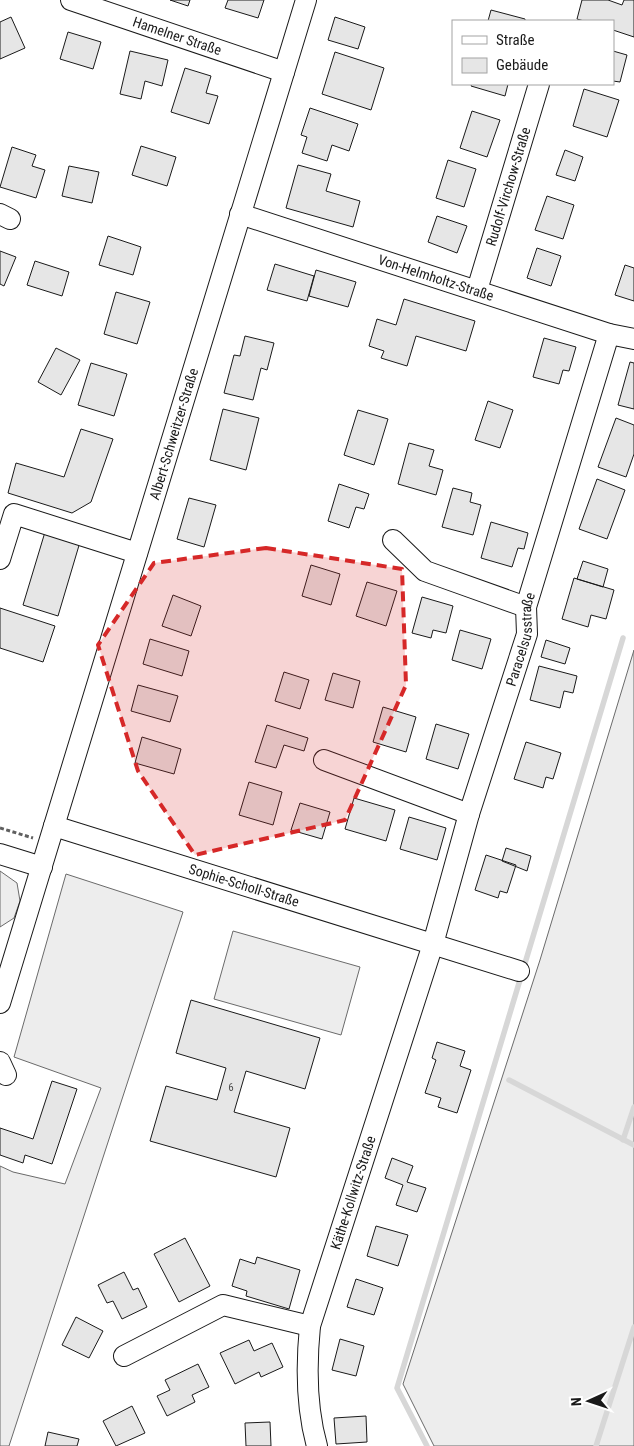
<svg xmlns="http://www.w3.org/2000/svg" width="634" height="1446" font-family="'Roboto Condensed',sans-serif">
<rect width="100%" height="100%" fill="#fff"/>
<path fill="#ededed" stroke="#6a6a6a" d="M634,650V1446H434L403,1384L540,960Z
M0,871L17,883L20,901L14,918L0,927Z
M66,874L183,912L9,1446H0V1166L13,1172L65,1184L101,1088L14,1057Z
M233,931L360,967L341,1035L214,999Z"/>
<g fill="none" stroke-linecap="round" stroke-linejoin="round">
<path stroke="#d7d7d7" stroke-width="5.5" d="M509,1080L634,1145
M623,1140L634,1107
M427,1446L397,1388L623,638
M596,1446L634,1327"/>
</g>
<path fill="#e6e6e6" stroke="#1a1a1a" d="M170,0H190L188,6Z
M228,0H264L258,18L225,8Z
M582,0H608L622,5L624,0H634V37L613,30V21H584L577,19Z
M491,10L525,19V21H488Z
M11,17L25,48L0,59V22Z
M335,17L365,27L358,49L328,40Z
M68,32L101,42L93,69L60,59Z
M130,51L168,60L162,86L145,81L141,99L120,94Z
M613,51L627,55L620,82L613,81Z
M335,52L384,68L371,110L322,94Z
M185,68L211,76L206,93L218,96L209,124L171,112Z
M472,84H508L505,96L471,86Z
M584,89L619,100L607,137L573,126Z
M310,108L358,124L349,151L332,145L327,161L302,153L307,137L301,135Z
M472,111L500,120L487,157L460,148Z
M141,146L176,157L167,186L132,175Z
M12,147L36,155L32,166L45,170L36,198L0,187Z
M565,150L583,157L575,181L556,175Z
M448,160L476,169L464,207L436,198Z
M298,165L331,174L326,191L360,201L353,227L286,208Z
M69,166L99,172L92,203L62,196Z
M547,196L574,205L563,239L535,230Z
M437,216L467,226L457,253L428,242Z
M108,236L141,247L133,275L99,265Z
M537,248L561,256L551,286L527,278Z
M0,251L16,257L4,286L0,284Z
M35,261L69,272L62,296L27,285Z
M275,264L314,276L307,301L267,290Z
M625,265L634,268V301L615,295Z
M316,270L356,282L348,307L309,296Z
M116,292L150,302L137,344L104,334Z
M404,299L475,321L466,351L416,336L407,366L381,358L384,351L369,346L377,319L396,325Z
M245,336L274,343L267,370L261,368L253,400L224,393L234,355L240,356Z
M544,338L576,347L569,371L563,370L559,384L533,377Z
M56,348L80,360L61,395L38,382Z
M630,362L634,363V409L618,405Z
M91,363L127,374L114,416L78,405Z
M488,401L513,410L500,448L475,440Z
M223,409L259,418L246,470L210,460Z
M358,410L388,419L374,465L344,455Z
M616,418L634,425V454L626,477L598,467Z
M81,429L113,439L91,502L72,513L8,493L16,463L64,477Z
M409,443L434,450L429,466L443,470L436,495L398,484Z
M597,479L625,490L607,539L579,529Z
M339,484L369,494L364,509L356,507L349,528L328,521Z
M453,488L472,493L470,502L481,505L473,535L442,527Z
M189,498L216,505L204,547L177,539Z
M491,522L528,533L524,549L518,548L512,567L481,558Z
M45,532L80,542L58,616L23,605Z
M583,561L608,569L603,587L577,579Z
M311,565L340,574L331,605L302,596Z
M574,578L614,590L606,619L591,615L588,627L562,619Z
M367,582L397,591L386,626L356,616Z
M173,595L201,606L191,636L162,626Z
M422,597L453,606L446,633L433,630L431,638L412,633Z
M0,608L55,626L43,662L0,648Z
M460,630L491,639L482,669L452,660Z
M150,639L189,651L182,676L143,664Z
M546,640L570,648L565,664L541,657Z
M539,666L577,676L573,693L564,691L560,708L530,700Z
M284,672L309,680L300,709L275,701Z
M333,673L360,681L353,708L325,700Z
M138,685L178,696L170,722L131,711Z
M383,707L416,717L406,752L373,742Z
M436,724L469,734L458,769L426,759Z
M267,725L308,738L304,751L284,745L276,768L255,762Z
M142,737L181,749L174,774L135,763Z
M526,742L561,753L553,779L546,777L543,788L514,779Z
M249,782L282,792L273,825L239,815Z
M354,798L395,810L386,841L345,829Z
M300,803L330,812L322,839L291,830Z
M409,817L446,828L437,860L400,849Z
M506,848L531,856L527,871L502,861Z
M486,855L516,865L507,893L500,891L498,898L475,890Z
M191,1000L320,1038L305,1089L246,1071L234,1112L290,1128L276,1177L150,1141L166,1086L217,1100L226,1068L176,1053Z
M437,1042L465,1051L460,1066L471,1070L457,1113L438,1107L441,1098L425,1093L436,1060L432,1058Z
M52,1081L77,1089L52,1164L25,1155L23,1163L0,1155V1128L33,1139Z
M392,1158L413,1166L407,1182L426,1188L417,1212L396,1205L403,1185L385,1178Z
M376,1226L408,1235L398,1266L367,1256Z
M185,1238L210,1286L179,1302L154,1254Z
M257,1257L300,1270L289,1309L246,1296L247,1291L232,1286L240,1259L255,1264Z
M124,1272L133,1290L138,1288L147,1307L122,1319L113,1301L107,1303L98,1285Z
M356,1279L383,1288L374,1315L347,1307Z
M76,1317L103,1331L89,1358L62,1345Z
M340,1339L364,1346L356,1376L332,1370Z
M249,1340L254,1351L272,1343L283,1367L261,1377L259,1372L235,1384L220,1353Z
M198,1364L209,1387L192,1395L195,1402L167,1416L157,1396L170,1390L165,1380Z
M132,1406L145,1433L116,1446L103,1421Z
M366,1416L367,1442L336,1444L334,1418Z
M270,1422L271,1446H246L245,1423Z
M48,1432L79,1439L77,1446H45Z"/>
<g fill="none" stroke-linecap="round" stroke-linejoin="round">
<g stroke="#1a1a1a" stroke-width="22">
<g id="minor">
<path id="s1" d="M71,0L284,72"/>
<path d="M0,214L10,219"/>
<path id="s2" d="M240,214L609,334L634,339"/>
<path id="s3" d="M477,290L539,84"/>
<path d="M393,540L425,571L526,607"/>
<path d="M0,559L14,514L137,553"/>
<path d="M324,760L469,814"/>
<path id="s4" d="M54,826L519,971"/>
<path d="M0,854L42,867"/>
<path id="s5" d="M0,1003L306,0"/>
<path d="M0,1062L6,1075"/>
<path d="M124,1356L223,1305L310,1326"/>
<path id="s6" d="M317,1446C306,1407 306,1366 310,1326L433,944L469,814L527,634L526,607L609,334"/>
</g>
</g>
<path stroke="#5f5f5f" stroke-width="3" stroke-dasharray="4 2.5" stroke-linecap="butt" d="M0,828L33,838"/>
<use href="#minor" stroke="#fff" stroke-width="20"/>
</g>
<path fill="#d62828" fill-opacity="0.2" stroke="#d62828" stroke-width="4" stroke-dasharray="10 6" stroke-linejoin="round" d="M266,548L402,569L406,685L345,820L195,855L138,771L98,645L154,563Z"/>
<g text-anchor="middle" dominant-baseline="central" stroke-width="4" stroke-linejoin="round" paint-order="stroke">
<g font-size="11" fill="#4d4d4d">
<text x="231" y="1087">6</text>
</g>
<g font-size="14" fill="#1a1a1a" stroke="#fff">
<text stroke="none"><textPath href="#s1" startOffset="112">Hamelner Straße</textPath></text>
<text stroke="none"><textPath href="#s3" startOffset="108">Rudolf-Virchow-Straße</textPath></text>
<text stroke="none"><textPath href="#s2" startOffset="206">Von-Helmholtz-Straße</textPath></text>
<text stroke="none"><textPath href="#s5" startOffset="595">Albert-Schweitzer-Straße</textPath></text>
<text stroke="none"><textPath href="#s6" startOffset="840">Paracelsusstraße</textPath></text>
<text stroke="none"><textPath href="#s4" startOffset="199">Sophie-Scholl-Straße</textPath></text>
<text stroke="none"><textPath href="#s6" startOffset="261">Käthe-Kollwitz-Straße</textPath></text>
</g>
</g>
<rect x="452" y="20" width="162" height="65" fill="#ffffff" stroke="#a3a3a3"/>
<rect x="462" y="36" width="25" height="8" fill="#ffffff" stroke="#a3a3a3"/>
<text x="496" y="45" font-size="15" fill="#1a1a1a">Straße</text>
<rect x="462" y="58" width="25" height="15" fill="#e6e6e6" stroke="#a3a3a3"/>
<text x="496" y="70" font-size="15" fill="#1a1a1a">Gebäude</text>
<g transform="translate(589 1401) rotate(267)" stroke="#ffffff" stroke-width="4" paint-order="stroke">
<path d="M0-4L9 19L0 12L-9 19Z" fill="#1a1a1a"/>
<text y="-8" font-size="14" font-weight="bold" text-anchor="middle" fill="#1a1a1a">N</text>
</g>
</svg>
